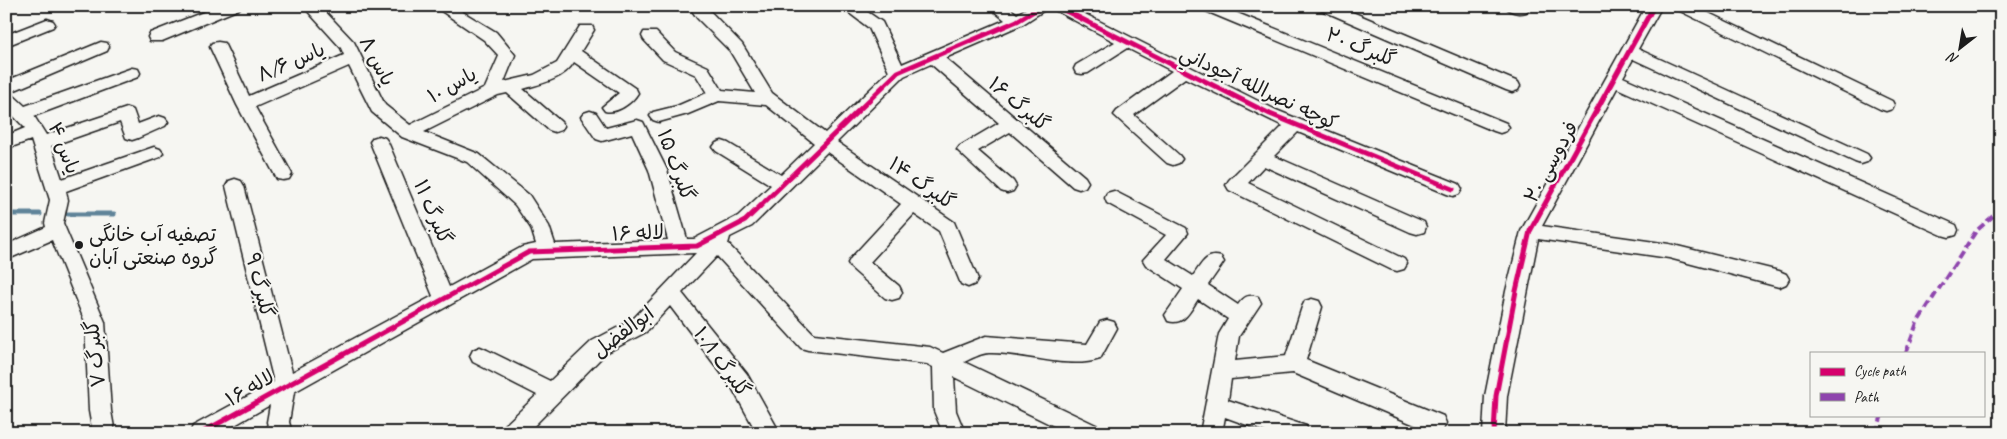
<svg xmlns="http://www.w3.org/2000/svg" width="2007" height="439" font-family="Caveat,'Playpen Sans Arabic',sans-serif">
<rect width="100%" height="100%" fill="#f6f6f2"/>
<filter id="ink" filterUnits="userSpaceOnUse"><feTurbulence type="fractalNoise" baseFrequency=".02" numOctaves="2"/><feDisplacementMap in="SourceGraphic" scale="10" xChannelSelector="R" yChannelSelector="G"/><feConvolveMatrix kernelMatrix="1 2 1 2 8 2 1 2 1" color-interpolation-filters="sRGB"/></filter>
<g filter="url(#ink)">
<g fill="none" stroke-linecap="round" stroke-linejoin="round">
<path stroke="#608499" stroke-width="5" d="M6,214H40
M68,214H114"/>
<g stroke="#1c1c1c" stroke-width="3">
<path id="street" d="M219,6H242L239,9L162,41H150L148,37L150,33Z
M303,6H320L354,42L385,105L410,125L485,88L499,56L484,40L434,6H453L496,32L515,55L504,82L534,75L557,63L580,26H592L594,30L581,51L636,89L638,93C632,103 617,114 605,111L602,107L619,93L574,62C564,79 541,84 523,89L561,122L564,126L561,130L555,132L549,130L507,93L498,95L424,132L479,154L529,195L549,226L555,244L668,240L649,170L632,133L602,141L596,139L581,117L584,113L590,111L596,113L606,128L637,120L643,122L667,170L687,239H694L738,216L771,185L716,151L713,147L716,143L722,141L728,143L781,175L814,143L766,105L719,101L688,114L659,122L653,120L650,116L653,112L677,106L707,93L696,75L663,60L644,40L642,36L644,32H656L675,52L708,67L722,90L755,93L730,51L697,18L689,6H705L742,44L772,93L825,133L889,71L869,28L840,6H859L882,22L902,64L1005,20L988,6H1007L1017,14L1030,6H1069L1276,110L1459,184L1462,189L1459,194L1453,196L1447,194L1298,132L1274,156L1424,222L1426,227L1424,232L1417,234L1410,232L1264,166L1248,183L1404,259L1407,264L1404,269L1397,271L1390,269L1229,190L1226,185L1229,180L1283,126L1185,78L1134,115L1179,155L1182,159L1179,163L1173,165L1167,163L1114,115L1117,111L1172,71L1127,48L1088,73L1082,74L1076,73L1074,69L1076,65L1115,42L1049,7L1023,24L945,58L1085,177L1088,182L1085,187L1079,189L1073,187L1010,132L978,151L1013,181L1016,186L1013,191L1007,193L1001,191L957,150L960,146L999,123L931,64L904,76L837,142L954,222L978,279L975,284L968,287L961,284L939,231L914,214L870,262L899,286L902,292L899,298L892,300L885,298L851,268L848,263L851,258L901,204L827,152L752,226L730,237L728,244L814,334L930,347L943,353L986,336L1087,344L1100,322L1107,320L1114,322L1117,328L1100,359C1068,370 1023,352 989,353C981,353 971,359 964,362L1098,426L1101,433H1068L954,377L956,411L965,433H943L934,411L933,367L927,364L808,350L801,348L717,256L682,293L747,374L780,433H757L731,386L670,306L646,332L606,353L527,433H501L504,426L537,395L473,362L470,356L473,350L480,347L487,350L550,381L592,341L632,320L696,253L532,259L294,392L289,422L292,433H270L267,422L270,405L221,433H190L193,426L274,382L226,186L229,181L235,179L241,181L244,186L292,372L433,296L370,142L373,138L379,136L385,138L388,142L449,287L522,247L536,244L531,228L515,205L467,162L402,137L372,112L349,66L255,107L292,174L289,179L283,180L277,179L237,105L210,47L212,43L218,42L224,43L249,96L344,55L341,48Z
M1198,6H1220L1506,123L1509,127L1506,131L1500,133L1494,131L1201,9Z
M1316,6H1338L1518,82L1520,86L1518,90L1512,92L1506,90L1319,9Z
M1505,6H1527L1529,9L1526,12C1519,14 1510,13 1505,6Z
M1646,6H1662L1638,49L1867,154L1870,158L1867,162L1861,164L1855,162L1633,59L1623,77L1956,225L1958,230L1956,235L1949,237L1942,235L1617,88L1542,226L1669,244L1779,271L1786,274L1789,279L1786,284L1779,287L1669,258L1538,239L1507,396L1505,433H1483L1485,396L1506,291L1521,231Z
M1673,6H1694L1892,101L1894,105L1892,109L1886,111L1880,109L1676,9Z
M47,19L53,21L55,24L53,27L6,46V35Z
M101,42L107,43L109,47L107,51L8,93L12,94L25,106L132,68L138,69L140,73L138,77L34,116L46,135L127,108L133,110L138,124L159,116L165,118L168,122L165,126L138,138L132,140L126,138L120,122L51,146L62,179L154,147L160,149L163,153L160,157L66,191L68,200L63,223L105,322L111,411L115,433H93L89,411L85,322L52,240L6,260V245L46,227L45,223L50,200L31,140L6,149V136L25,128L6,108V81Z
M1114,191L1186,228L1188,233L1166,259L1193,276C1201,265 1206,252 1221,257L1224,262L1208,285L1238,305C1244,297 1248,294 1258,297L1261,303L1239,336L1235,361L1286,356L1302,307L1305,301L1312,299L1319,301L1322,307L1306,360L1443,416L1446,423L1443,430L1435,433L1427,430L1293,373L1231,379L1228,400L1306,426L1309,433H1269L1225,417L1222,433H1200L1219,334L1228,319L1198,299C1190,311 1184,326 1168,321L1165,315L1183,289L1146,265L1143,260L1166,235L1107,203L1105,198L1107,193Z"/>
</g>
<use href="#street" fill="#f6f6f2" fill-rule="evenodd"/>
<path stroke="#8e44ad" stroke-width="4" stroke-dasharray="8 4" stroke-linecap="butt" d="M1906,353L1917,323L1976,231L2001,209
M1876,433L1882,415"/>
<g stroke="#f6f6f2" stroke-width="8">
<path id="cycleway" d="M1056,6L1270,114L1453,189
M201,433L529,252L697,246L745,221L898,72L1017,21L1042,6
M1494,433L1496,396L1516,291L1530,231L1654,6"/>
</g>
<use href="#cycleway" stroke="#d6006c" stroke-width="5"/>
</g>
</g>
<circle fill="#1c1c1c" stroke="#f6f6f2" stroke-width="2" cx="79" cy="245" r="5"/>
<g text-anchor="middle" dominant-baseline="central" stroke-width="4.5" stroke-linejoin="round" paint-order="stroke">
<g font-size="20" fill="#1c1c1c" stroke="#f6f6f2">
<text transform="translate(1361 47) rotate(22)">گلبرگ ۲۰</text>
<text transform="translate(377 61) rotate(62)">یاس ۸</text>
<text transform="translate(291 62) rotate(-23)">یاس ۸/۶</text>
<text transform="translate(452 85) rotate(-29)">یاس ۱۰</text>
<text transform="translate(1259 88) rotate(25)">كوچه نصرالله آجوداني</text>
<text transform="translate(1019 104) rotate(40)">گلبرگ ۱۶</text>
<text transform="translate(64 148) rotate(68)">یاس ۴</text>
<text transform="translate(1551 162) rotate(-61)">فردوسی ۲۰</text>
<text transform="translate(676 165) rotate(70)">گلبرگ ۱۵</text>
<text transform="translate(922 183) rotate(35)">گلبرگ ۱۴</text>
<text transform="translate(433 212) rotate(67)">گلبرگ ۱۱</text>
<text transform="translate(638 233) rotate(-2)">لاله ۱۶</text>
<text transform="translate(260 285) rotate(76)">گلبرگ ۹</text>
<text transform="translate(623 332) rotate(-37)">ابوالفضل</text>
<text transform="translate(95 354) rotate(-96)">گلبرگ ۷</text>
<text transform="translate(722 362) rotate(54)">گلبرگ ۱۰/۱</text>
<text transform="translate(250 388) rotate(-30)">لاله ۱۶</text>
</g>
<g font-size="20" fill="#1c1c1c" stroke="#f6f6f2" text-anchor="start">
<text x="89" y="234">تصفیه آب خانگی<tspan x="89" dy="23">گروه صنعتی آبان</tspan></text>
</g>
</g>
<rect width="2007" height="439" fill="none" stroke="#f6f6f2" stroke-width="25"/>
<rect x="12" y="12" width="1982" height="414" fill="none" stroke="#1c1c1c" stroke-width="2" filter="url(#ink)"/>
<rect x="1810" y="352" width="175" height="65" fill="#f6f6f2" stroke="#9f9f9c"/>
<rect x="1820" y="368" width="25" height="8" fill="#d6006c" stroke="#9f9f9c"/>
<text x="1854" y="376" font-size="15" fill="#1c1c1c">Cycle path</text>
<rect x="1820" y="393" width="25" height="8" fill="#8e44ad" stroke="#9f9f9c"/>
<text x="1854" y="402" font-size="15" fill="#1c1c1c">Path</text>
<g transform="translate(1960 48) rotate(211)" stroke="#f6f6f2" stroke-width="4" paint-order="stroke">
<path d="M0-4L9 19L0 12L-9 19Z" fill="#1c1c1c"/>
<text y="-8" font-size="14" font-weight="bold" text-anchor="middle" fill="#1c1c1c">N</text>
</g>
</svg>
